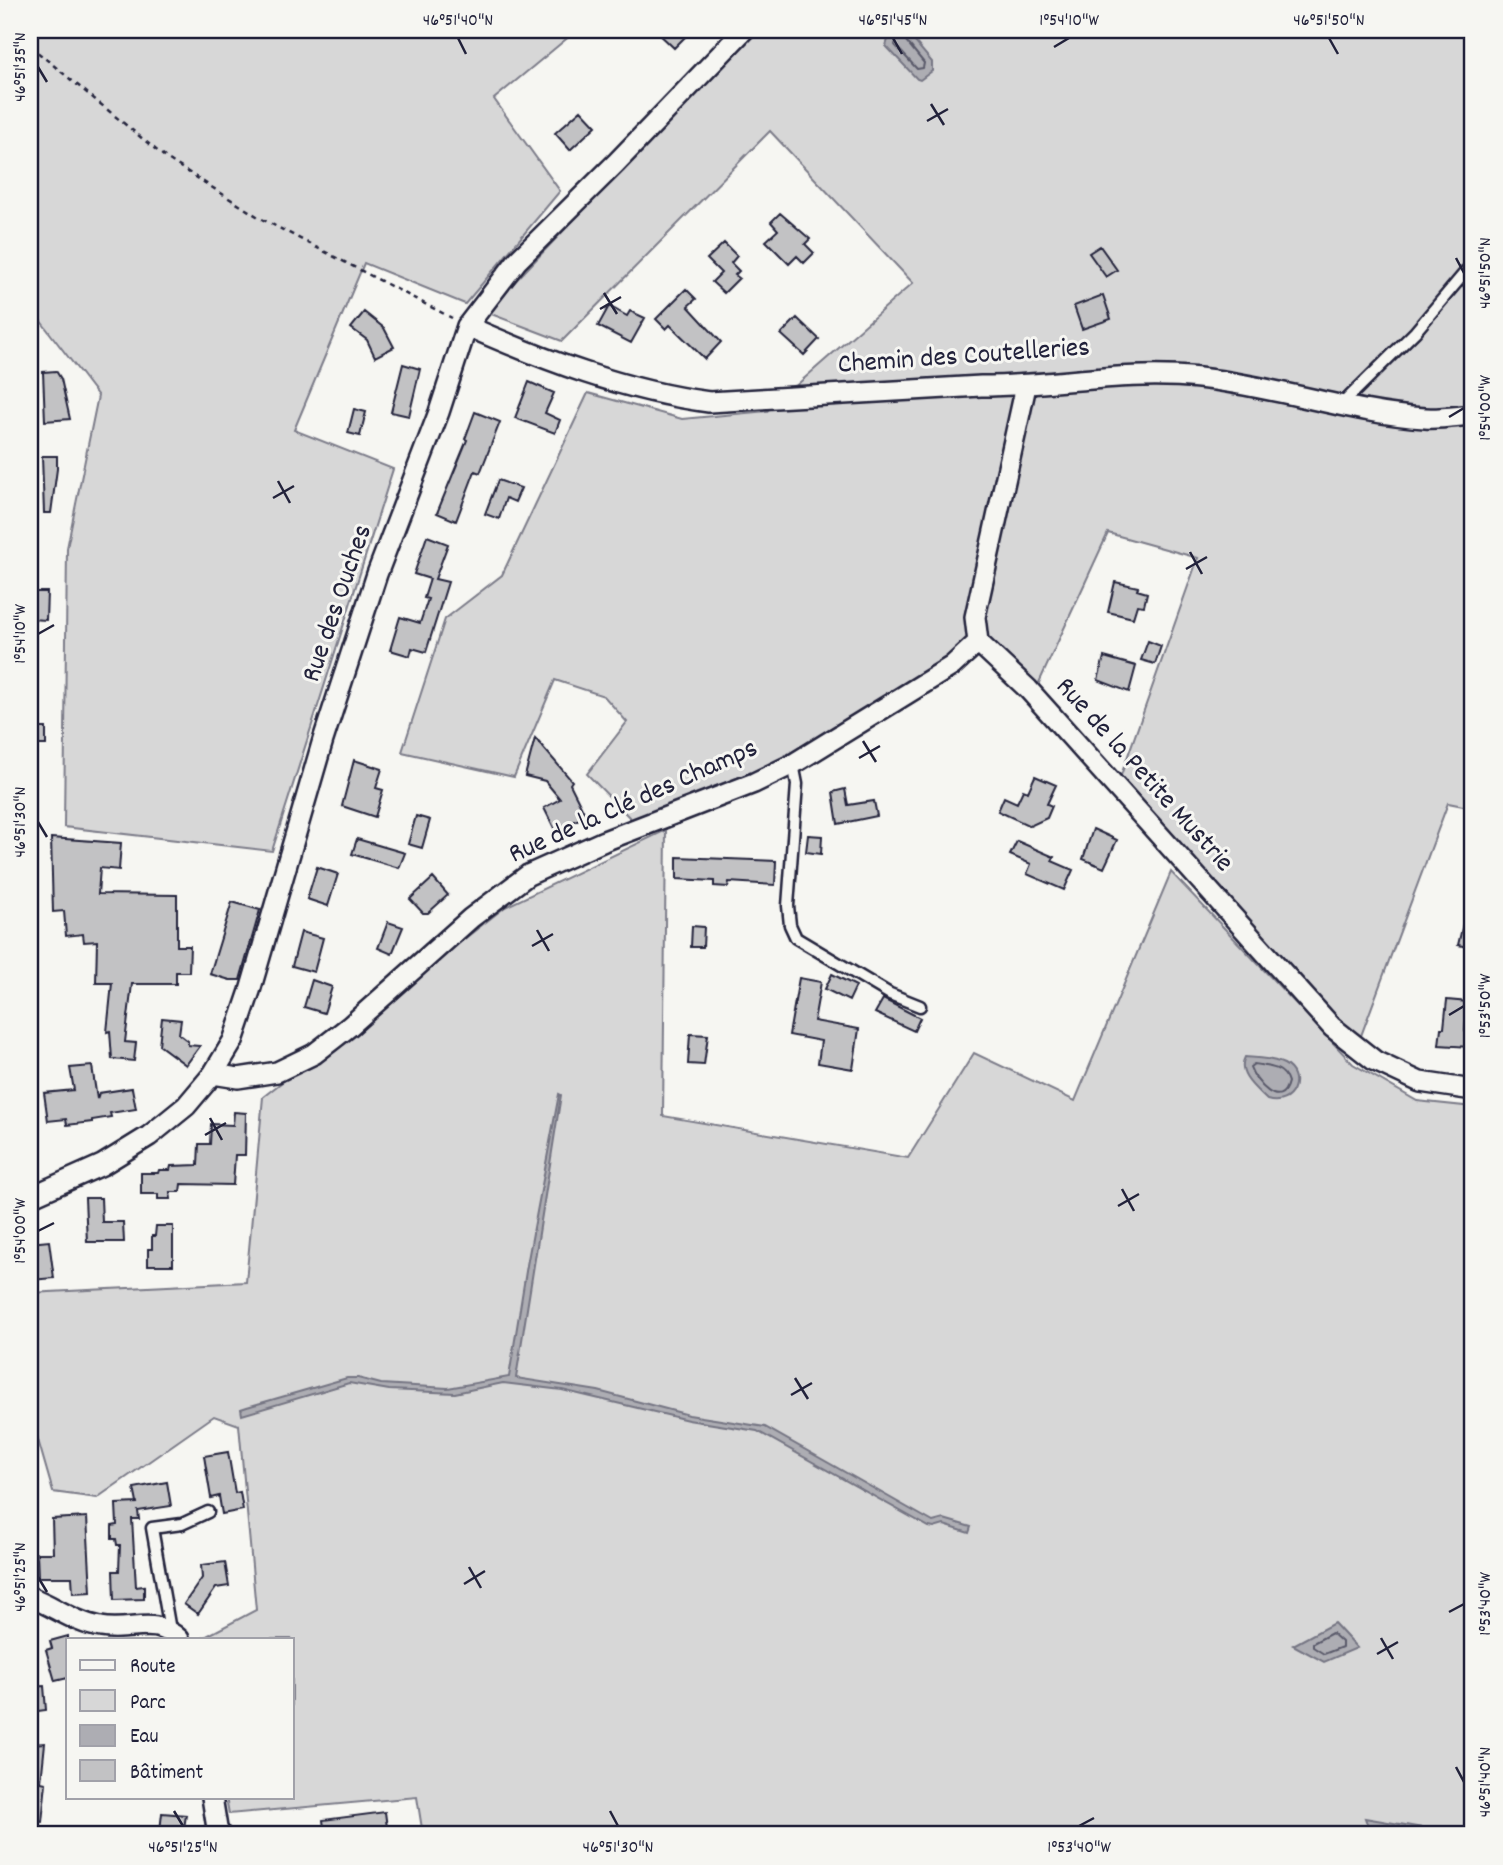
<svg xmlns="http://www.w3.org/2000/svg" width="1503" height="1865" font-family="Dekko,sans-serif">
<rect width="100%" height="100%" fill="#f6f6f2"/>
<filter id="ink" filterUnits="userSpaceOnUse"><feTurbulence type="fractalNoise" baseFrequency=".0143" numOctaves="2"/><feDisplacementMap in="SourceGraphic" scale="14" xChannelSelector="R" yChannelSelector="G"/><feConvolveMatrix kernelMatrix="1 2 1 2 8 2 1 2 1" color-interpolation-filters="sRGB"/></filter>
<g filter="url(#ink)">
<path fill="#d7d7d7" stroke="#7c7c89" stroke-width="2" d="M30,30H577L494,99L560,191L465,304L364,263L294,430L393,469L272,851L64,827L67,548L98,396L30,307Z
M755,30H1473V808L1448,803L1359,1041L1120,778L1198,558L1108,533L1038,685L968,651L801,754L632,820L587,774L627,722L604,696L555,680L514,777L402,752L445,619L502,575L588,393L682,419L767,411L913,283L770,131L562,341L486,312Z
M666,830L663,1116L908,1158L974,1053L1075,1101L1171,872L1353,1064L1417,1101L1473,1107V1835H423L417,1797L229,1814L226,1797H292V1639H201L256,1610L239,1425L214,1416L97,1498L53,1492L30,1412V1293L246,1282L263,1097L505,907Z"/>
<path fill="#adadb3" stroke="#757583" stroke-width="2" d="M897,30H905L932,62V71L920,80L917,79L886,46L890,33Z
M1245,1057C1257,1058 1273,1058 1284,1064C1306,1076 1293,1108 1267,1100C1256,1089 1236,1074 1245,1057Z
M559,1094L561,1095L516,1378L598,1391L689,1415L765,1427L933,1522L944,1519L971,1527L969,1533L944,1525L934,1528L929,1527L757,1431L688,1420L562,1390L503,1383L455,1393L389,1390L349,1383L242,1415L241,1409L247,1407L347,1378H358L381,1384L448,1388L509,1377L527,1265Z
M1334,1623L1357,1648L1324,1662L1293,1645Z
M1365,1818L1463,1835H1371Z"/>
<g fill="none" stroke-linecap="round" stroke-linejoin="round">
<path stroke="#5a5a6b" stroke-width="2" d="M897,36H902L924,63L923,68L917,69L895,45Z
M1254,1064C1268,1066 1284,1067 1288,1082C1281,1112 1255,1082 1250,1067Z
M1332,1633L1342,1642V1647L1324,1654L1313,1647V1643Z"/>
</g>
<path fill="#c2c2c4" stroke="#22223b" stroke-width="2" d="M655,30H692L674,48Z
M581,110L596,126L570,150L555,133Z
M780,213L810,239L805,244L814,253L804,263L797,256L789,264L766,241L778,230L771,222Z
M724,243L737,256L731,263L739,271L735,275L739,278L724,293L712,282L721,273L707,259Z
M1100,246L1117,270L1106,277L1089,253Z
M686,289L696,299L688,306L721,342L705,359L670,325L666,329L656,319Z
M1103,295L1111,319L1082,329L1074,306Z
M609,306L627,316L630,311L645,318L631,343L598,326Z
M364,312L384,328L394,347L375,357L367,340L351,328Z
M797,318L819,339L804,355L781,334Z
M403,364L420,369L409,416L391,412Z
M56,371L61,379L70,419L45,421L43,372Z
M529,382L554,393L545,413L560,420L555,433L515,418Z
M354,409L366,412L360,436L348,433Z
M475,412L500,422L480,473L475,471L456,521L437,513L467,440L465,439Z
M42,456H57V469L51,513H44Z
M498,480L521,488L515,502L506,498L499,519L485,514Z
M427,536L448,544L435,579L448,582L426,652L412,648L410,656L390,650L400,617L420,623L428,599L424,598L430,579L414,574Z
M1115,582L1138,587L1137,590L1147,593L1144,606L1137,605L1133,618L1108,612Z
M30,592H47L46,620L30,619Z
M1148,641L1161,646L1155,664L1141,660Z
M1104,657L1136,666L1129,692L1098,680Z
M30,728H46V745H30Z
M535,738L572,781L570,784L586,816L555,830L544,808L560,799L545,781L525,776Z
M354,760L382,769L376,788L383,790L375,817L342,806Z
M1035,776L1056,785L1047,804L1052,806L1047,818L1030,826L998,811L1004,797L1017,803L1023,790L1028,792Z
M845,789L848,805L874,801L877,816L838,824L833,792Z
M416,816L430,820L422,848L408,844Z
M1093,829L1117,840L1104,868L1083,859Z
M808,835L822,836L821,854L806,852Z
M51,838L121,843L119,870L100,868L98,894L177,895V946H190L189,972H176V984H132L125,1042L136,1043L134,1061L112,1059L110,1031L107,1032L112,983H96L97,941L84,942L83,934L66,936L64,911L53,912Z
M357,839L405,853L399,868L352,854Z
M1017,841L1054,857L1052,861L1073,870L1064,890L1027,874L1031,864L1010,855Z
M677,857L776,861L775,885L729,882L728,887L714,886V881L677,879Z
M317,867L338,874L328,906L307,899Z
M433,878L448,895L428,913H423L410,899Z
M232,902L260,910L240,980H230L210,974Z
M1468,903H1473V948L1458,945Z
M388,922L403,927L392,954L378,948Z
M692,926L704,927L703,947H691Z
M301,932L323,938L314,972L292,966Z
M832,974L856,986L849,1001L825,989Z
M799,978L821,982L814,1021L859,1029L853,1069L818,1063L821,1041L789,1035Z
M312,980L332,987L324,1013L304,1007Z
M883,999L920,1018L914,1031L875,1013Z
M1447,1000L1468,1002L1465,1031L1471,1032L1470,1047L1439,1045L1441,1028H1444Z
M162,1018L181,1020L179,1034L188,1041V1045L200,1046L186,1065L159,1045Z
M690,1034L708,1035L704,1065L688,1064Z
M92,1066L97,1099L99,1093L132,1088L136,1109L110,1113L111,1117L92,1120V1122L67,1125L66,1119L48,1121L44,1093L74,1090L70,1068Z
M234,1112L246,1113L245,1155H235L233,1185L181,1184L180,1192H170L171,1199H158V1194H141V1173H158L159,1170H170L171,1166L198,1165L199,1144H210L211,1124L233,1125Z
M85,1198H101L102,1222H123L124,1242H87Z
M156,1226H173V1265H148V1249H152V1236H155Z
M49,1241L54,1278L31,1280L30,1243Z
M228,1452L235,1493L240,1492L243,1510L222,1514L219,1496L211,1498L204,1456Z
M167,1482L171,1506L138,1511L139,1519H132L136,1587L144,1586V1599L114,1600L113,1571H119L120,1545H117L116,1539H112V1526L117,1525L116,1504L137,1503L134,1488Z
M87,1517L91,1592L73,1593L72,1577H38L37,1553H53L52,1519Z
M225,1562L229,1586L216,1588L198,1614L184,1604L202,1578L201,1565Z
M68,1636V1678L55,1681L46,1650L52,1648L50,1641Z
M44,1686L46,1710L30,1712V1687Z
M45,1743L41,1782L46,1783L42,1822L30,1821V1744Z
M385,1812L388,1835H325L323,1820Z
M162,1813L186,1815L183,1835H163L164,1831H160Z"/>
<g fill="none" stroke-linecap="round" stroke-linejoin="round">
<g stroke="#22223b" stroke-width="15">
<path id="service" d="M1342,404L1415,332L1473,263
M793,764L797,784L788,906L790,925L796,938L890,994L920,1006
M170,1630L152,1528L182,1524L208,1512"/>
</g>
<g stroke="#22223b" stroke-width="24">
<path id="minor" d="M467,326C544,360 625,391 709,402L981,386C1054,386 1126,370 1199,378C1275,386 1349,413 1425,418C1441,419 1458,416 1473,415
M1026,386L975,617L978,642L1028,689L1332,1027L1375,1061L1420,1082L1473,1090
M213,1074L238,1078L277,1072L314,1054L350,1026L471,918L528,875L604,841L754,783L793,764L952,666L978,642
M30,1197L102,1165L149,1136L186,1106L213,1074L233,1041L250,991L323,740L377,574L439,412L467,326L517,261L616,163L744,30
M30,1597C54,1606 75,1623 101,1627C131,1633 154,1615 179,1639
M212,1797L217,1828L220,1835"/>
</g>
<path stroke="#22223b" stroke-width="2.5" stroke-dasharray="5 5" stroke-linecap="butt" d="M30,46L166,158L260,218L452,318"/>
<use href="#service" stroke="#f6f6f2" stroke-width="10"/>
<use href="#minor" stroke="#f6f6f2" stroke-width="19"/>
</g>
</g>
<path fill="none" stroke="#22223b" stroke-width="2.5" d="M458,38L466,54M893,38L902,54M1329,38L1338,54M1054,47L1069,38M38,67L47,82M931,104L944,125M927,121L948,109M1456,258L1464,273M604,293L617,314M600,309L621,297M1449,417L1464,408M278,481L290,503M273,498L294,486M1190,552L1202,574M1186,569L1207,557M38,634L54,625M863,741L876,762M859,758L880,746M38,822L47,837M537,930L549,951M532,946L553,934M1449,1015L1464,1006M210,1118L222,1140M205,1135L226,1123M1122,1189L1134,1211M1118,1206L1139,1194M38,1231L54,1223M795,1378L808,1399M791,1395L812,1383M469,1567L481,1588M38,1577L47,1592M464,1584L485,1571M1449,1612L1464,1604M1381,1638L1393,1659M1377,1654L1398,1642M1456,1767L1464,1782M174,1811L183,1826M610,1811L618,1826M1079,1826L1094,1818"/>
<g text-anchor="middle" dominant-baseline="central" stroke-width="6" stroke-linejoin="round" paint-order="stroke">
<g font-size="28" fill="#22223b" stroke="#f6f6f2">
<text transform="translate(964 358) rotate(-4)">Chemin des Coutelleries</text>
<text transform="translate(339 604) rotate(-71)">Rue des Ouches</text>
<text transform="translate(1143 776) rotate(48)">Rue de la Petite Mustrie</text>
<text transform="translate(634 803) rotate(-24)">Rue de la Clé des Champs</text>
</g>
</g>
<rect width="1503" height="1865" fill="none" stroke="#f6f6f2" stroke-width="77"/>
<rect x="66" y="1638" width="228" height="161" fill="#f6f6f2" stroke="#a1a1a9" stroke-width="2"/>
<rect x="80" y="1660" width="35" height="10" fill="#f6f6f2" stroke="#a1a1a9" stroke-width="2"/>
<text x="130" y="1672" font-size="21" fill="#22223b">Route</text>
<rect x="80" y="1690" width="35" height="21" fill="#d7d7d7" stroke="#a1a1a9" stroke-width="2"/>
<text x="130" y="1708" font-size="21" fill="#22223b">Parc</text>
<rect x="80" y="1725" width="35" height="21" fill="#adadb3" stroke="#a1a1a9" stroke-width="2"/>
<text x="130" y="1742" font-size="21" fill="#22223b">Eau</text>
<rect x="80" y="1760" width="35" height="21" fill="#c2c2c4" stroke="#a1a1a9" stroke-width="2"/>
<text x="130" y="1778" font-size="21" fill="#22223b">Bâtiment</text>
<rect x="38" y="38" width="1426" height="1788" fill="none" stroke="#22223b" stroke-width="2.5"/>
<g font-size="18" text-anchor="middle" fill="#22223b">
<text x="458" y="25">46°51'40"N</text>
<text x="893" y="25">46°51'45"N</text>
<text x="1069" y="25">1°54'10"W</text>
<text x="1329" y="25">46°51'50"N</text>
<text transform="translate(19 67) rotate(-90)" y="6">46°51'35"N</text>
<text transform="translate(1484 273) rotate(-90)" y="6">46°51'50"N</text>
<text transform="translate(1484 408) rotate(-90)" y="6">1°54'00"W</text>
<text transform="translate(19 634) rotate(-90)" y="6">1°54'10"W</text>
<text transform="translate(19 822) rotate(-90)" y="6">46°51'30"N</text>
<text transform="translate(1484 1006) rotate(-90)" y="6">1°53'50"W</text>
<text transform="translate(19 1231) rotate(-90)" y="6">1°54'00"W</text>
<text transform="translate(19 1577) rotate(-90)" y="6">46°51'25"N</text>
<text transform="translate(1484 1604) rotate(-90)" y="6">1°53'40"W</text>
<text transform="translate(1484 1782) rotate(-90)" y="6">46°51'40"N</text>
<text x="183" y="1852">46°51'25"N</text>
<text x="618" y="1852">46°51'30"N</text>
<text x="1079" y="1852">1°53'40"W</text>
</g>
</svg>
